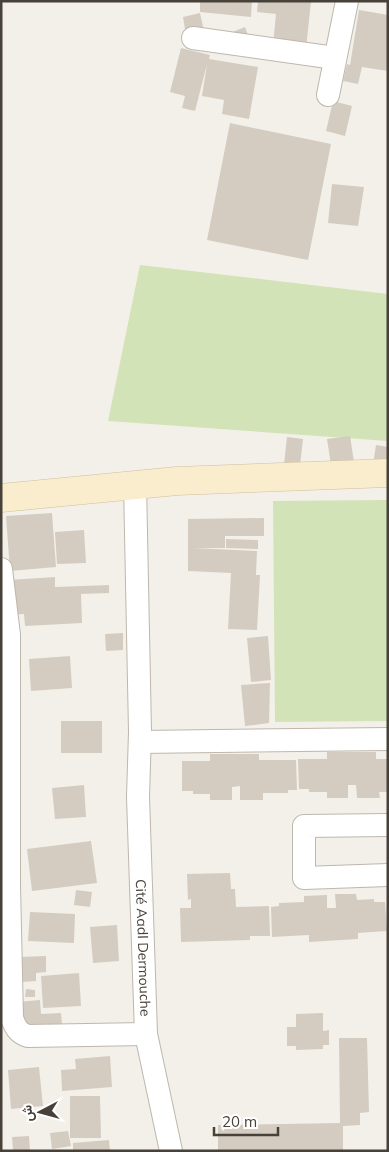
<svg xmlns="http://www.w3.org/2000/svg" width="389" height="1152" font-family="Mulish,Vazirmatn,sans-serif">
<rect width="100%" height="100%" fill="#f3f0ea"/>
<path fill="#d1e3b7" d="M140,265L388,294V441L108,421Z
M388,500V721L275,722L273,501Z"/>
<path fill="#d4ccc1" d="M200,1H252L251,17L200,12Z
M258,1H311L306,49L273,45L276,14L257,12Z
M359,10L388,15V71L362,67L358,84L343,81L347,64L350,65Z
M200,13L204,31L186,35L183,17Z
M245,27L249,38L230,33Z
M181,48L210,55L209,59L258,67L249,119L222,114L224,100L202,96L207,64L195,111L182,108L185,96L170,92Z
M333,101L352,106L345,136L326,131Z
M230,123L331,144L308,260L207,240Z
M332,184L364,187L358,226L328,223Z
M350,436L354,462L331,465L327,439Z
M287,437L303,439L300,466L284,464Z
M376,445L388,447V466L373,464Z
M52,513L56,567L10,571L6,516Z
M264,518V536H225V548H194L257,551L256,575H260L257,630L228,629L231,573L188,571V519Z
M84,530L86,563L57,564L55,532Z
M226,539L258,540V549L226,548Z
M55,577V587L109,585V593L81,594L82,623L25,626L24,614L9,615L8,580Z
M123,633V650L106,651L105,634Z
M268,636L271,680L251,682L247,638Z
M70,656L72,688L31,691L29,659Z
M270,683L269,723L245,726L241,685Z
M61,721H102V753H61Z
M327,752H376V759H388V792H379L380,798H357L356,785H348V798H327V792H309V789H299L298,759H327Z
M210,754H259V760H296L297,790H288V793H263V800H240V786L232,787V800H210V794H193V791H182V761H210Z
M84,785L86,817L55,819L52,788Z
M91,841L97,883L32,891L27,849Z
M230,873L231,889H235L236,907L269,906L270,936H250V940L181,942L180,908H191V899L188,900L187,874Z
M76,890L92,892L90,907L74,905Z
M335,894H356L357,900L374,899V902H385L387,931L358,933V939L309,942V935L272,937L271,907L279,906V903L304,902V896L327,895V908H336Z
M30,912L75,914L74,943L28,941Z
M117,925L119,961L93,963L90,927Z
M46,956V972L36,973V981L22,982L20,957Z
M79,973L81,1006L43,1008L41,976Z
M26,989L35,990V997H25Z
M40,1000L41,1014L61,1013L62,1024L19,1027L17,1002Z
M323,1013V1031L329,1030V1045H323V1049L296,1050V1046H287V1027H296V1014Z
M339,1038H367L369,1112L360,1113V1125L343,1126V1151H218V1125L340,1123Z
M110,1056L112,1087L62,1091L61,1070L76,1069L75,1059Z
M39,1067L43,1106L11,1109L8,1070Z
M70,1096H100L101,1138H70Z
M68,1131L71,1146L52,1149L50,1133Z
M29,1136L30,1151H13L12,1137Z
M109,1140L110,1151H73V1143Z"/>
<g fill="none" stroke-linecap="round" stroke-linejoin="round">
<g stroke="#beb7ad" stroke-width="24">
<g id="street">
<path d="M193,38L335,58"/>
<path d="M328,95L347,1"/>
<path id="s1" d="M135,483L140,732L138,797L146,1034L171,1151"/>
<path d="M1,569L9,635V885L12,1018C15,1027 18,1033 28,1036L146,1034"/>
<path d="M140,742L388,739"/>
<path d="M388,825L304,826V878L388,875"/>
</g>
</g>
<g stroke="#cec09e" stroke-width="29">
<path id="secondary" d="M1,498L177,481L388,473"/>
</g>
<use href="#street" stroke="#fff" stroke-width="22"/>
<use href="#secondary" stroke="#f9edce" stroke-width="28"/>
</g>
<g text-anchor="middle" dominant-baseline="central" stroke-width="4" stroke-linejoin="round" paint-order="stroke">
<g font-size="14" fill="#474139" stroke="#fff">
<text stroke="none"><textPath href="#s1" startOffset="465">Cité Aadl Dermouche</textPath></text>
</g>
</g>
<rect width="389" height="1152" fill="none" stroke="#474139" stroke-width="5"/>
<g transform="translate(40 1112) rotate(264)" stroke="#ffffff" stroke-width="4" paint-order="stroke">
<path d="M0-4L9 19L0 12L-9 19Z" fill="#474139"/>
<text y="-8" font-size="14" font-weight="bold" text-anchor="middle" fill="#474139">ش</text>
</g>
<path d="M214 1127v8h64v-8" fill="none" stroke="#474139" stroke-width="2.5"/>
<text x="222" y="1127" font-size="15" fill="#474139" stroke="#ffffff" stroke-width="4" paint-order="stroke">20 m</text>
</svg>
